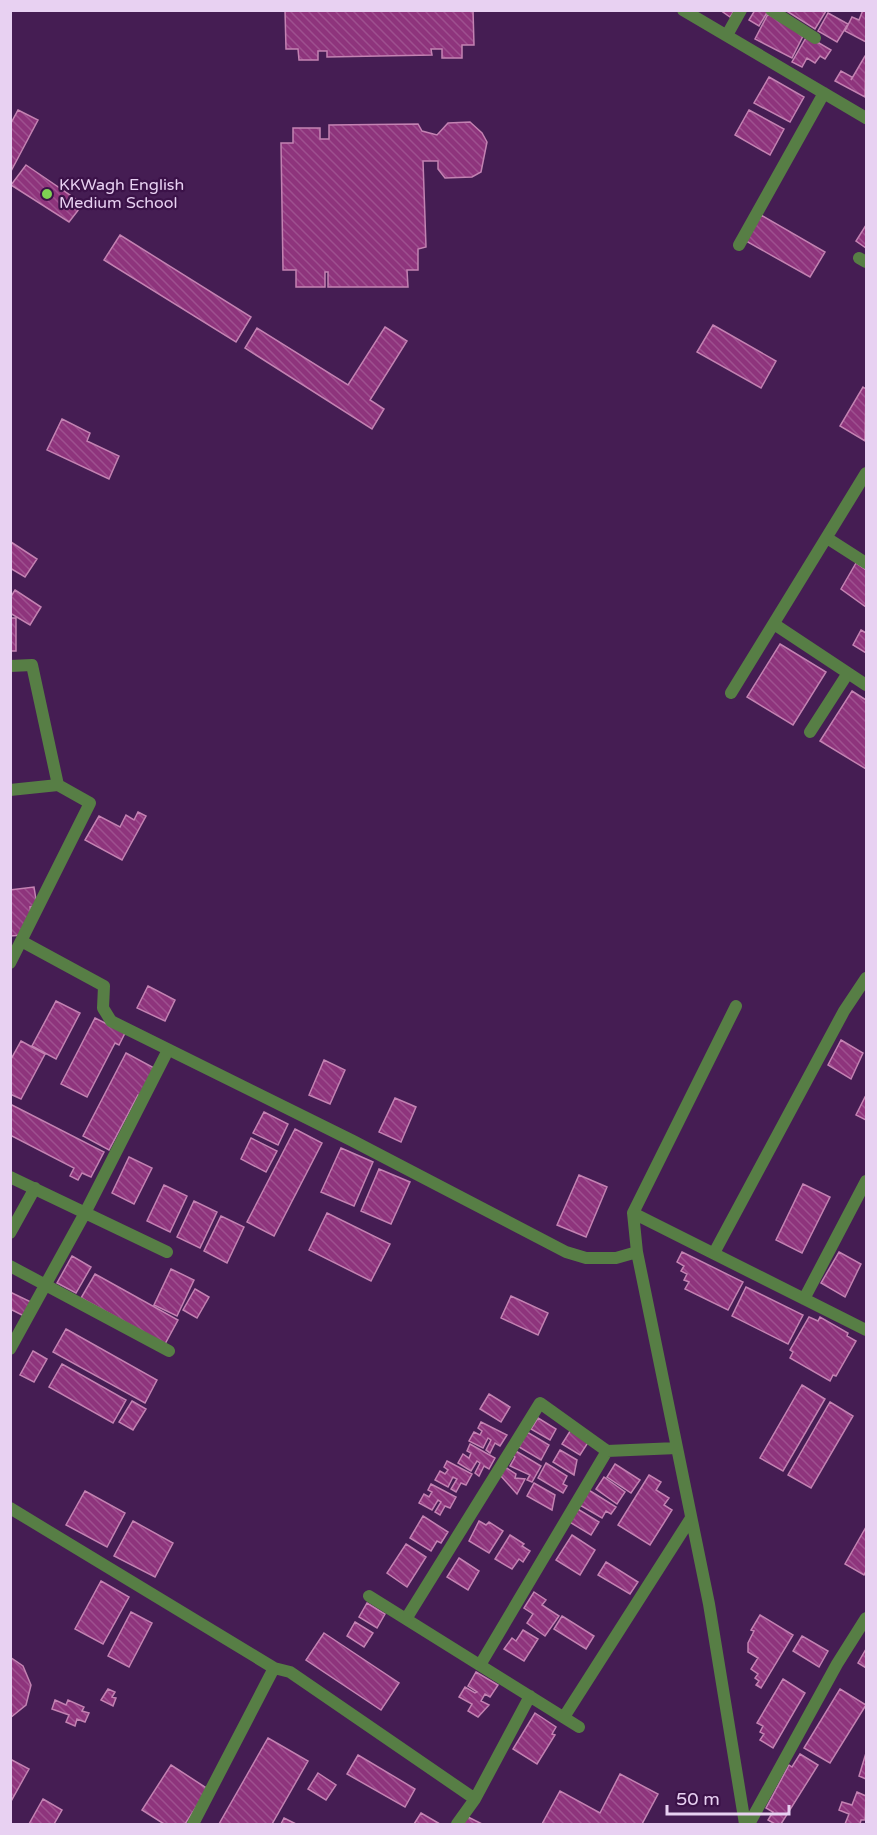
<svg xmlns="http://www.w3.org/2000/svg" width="877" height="1835" font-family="'Varela Round',sans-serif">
<defs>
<pattern id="building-back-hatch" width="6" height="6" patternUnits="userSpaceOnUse" patternTransform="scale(1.5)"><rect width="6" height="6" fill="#8e347c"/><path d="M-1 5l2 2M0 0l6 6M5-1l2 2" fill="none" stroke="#9e508f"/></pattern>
</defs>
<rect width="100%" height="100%" fill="#451d53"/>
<path fill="url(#building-back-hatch)" stroke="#c382b2" stroke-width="1.5" d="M285,10H473L474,45H462V58H442V49H431L432,55L327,57V51H318V60H299L298,49H286Z
M720,10H735L730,17Z
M755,10L768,11L759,26L749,20Z
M785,10H824L826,11L815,29Z
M863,10H866V42L845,31L852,17L859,20Z
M828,13L848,24L837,42L818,31Z
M768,14L804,34L792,58L755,39Z
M807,36L831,50L825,59L820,56L815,63L807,58L802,67L792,62Z
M865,56H866L865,97L835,81L841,71L852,77L851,80Z
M769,77L804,97L790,122L754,103Z
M18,110L38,120L10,173V125Z
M749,110L784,129L770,155L735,135Z
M470,122L482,133L487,142L481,172L472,177L445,178L438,169V161H423L426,247L418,249V270H407L408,287H328V272H325V287H296V270H283L281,143H293V128H320V139H329V125L418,124L422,131L437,135L448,123Z
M26,165L83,204L69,222L11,185Z
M761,215L825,252L810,277L746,241Z
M866,225V248L856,241Z
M120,235L251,317L236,342L104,260Z
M713,325L776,361L761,388L697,352Z
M385,327L407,341L370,400L384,409L372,429L245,348L257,328L348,385Z
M863,387L866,389L865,441L840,426Z
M62,419L90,433L87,441L119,456L109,479L47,450Z
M11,542L37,559L25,577L10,568Z
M856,563L866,570V607L841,589Z
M15,590L41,607L30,625L10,613V598Z
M10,618H16V651H10Z
M861,630L866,633V653L853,645Z
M780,644L826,672L793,725L747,697Z
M852,691L866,700V769L820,741Z
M138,812L146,816L122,860L85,840L99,816L120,827L126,815L134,820Z
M34,887L37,906L30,907L31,916L24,935L10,936V890Z
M148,986L175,1000L165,1021L137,1008Z
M56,1001L80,1013L56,1059L32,1046Z
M95,1018L125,1033L119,1045L115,1043L87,1097L61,1084Z
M841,1040L863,1053L851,1079L828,1065Z
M21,1041L45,1054L21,1099L10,1094V1061Z
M126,1053L156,1069L142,1097L138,1095L109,1150L83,1136Z
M324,1060L345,1070L330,1104L309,1095Z
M865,1097L866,1098V1120L856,1115Z
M395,1098L416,1107L401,1142L379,1132Z
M10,1104L104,1152L91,1177L82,1173L78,1180L70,1176L74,1168L10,1135Z
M264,1112L288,1124L278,1145L253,1133Z
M295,1129L322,1143L274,1236L247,1222Z
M251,1138L277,1151L266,1172L241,1159Z
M341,1148L373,1162L354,1206L321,1192Z
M129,1157L152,1168L134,1204L112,1193Z
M379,1169L410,1182L391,1224L361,1211Z
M579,1175L607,1187L586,1237L557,1225Z
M803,1184L830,1197L802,1253L776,1240Z
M164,1185L187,1196L170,1232L147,1221Z
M194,1201L217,1212L200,1248L177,1237Z
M327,1213L390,1244L371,1281L309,1250Z
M221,1216L244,1227L227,1263L204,1251Z
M682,1252L743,1282L728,1310L685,1289L689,1282L684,1280L687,1274L681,1271L684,1266L677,1262Z
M839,1252L861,1264L845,1297L821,1283Z
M72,1256L91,1267L76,1293L57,1283Z
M171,1269L194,1280L177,1316L154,1305Z
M95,1274L178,1320L165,1344L81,1298Z
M746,1287L803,1315L788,1344L732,1316Z
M195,1289L209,1297L197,1318L183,1310Z
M10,1292L31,1302L24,1316L10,1309Z
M511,1296L548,1313L538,1335L501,1318Z
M809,1317L818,1321L820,1317L848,1333L847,1336L856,1341L836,1376L833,1375L830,1381L790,1358L793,1352L790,1350Z
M66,1329L157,1380L145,1403L53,1352Z
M33,1351L47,1359L34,1382L20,1375Z
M62,1364L126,1400L113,1423L49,1387Z
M802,1385L825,1399L783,1471L760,1458Z
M489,1394L510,1407L501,1422L480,1409Z
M132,1401L146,1409L133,1430L119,1422Z
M830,1402L853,1416L811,1488L788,1475Z
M538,1418L556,1429L550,1440L531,1429Z
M481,1422L507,1435L500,1446L495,1443L490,1453L486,1450L491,1440L488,1438L483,1448L469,1441L474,1432L480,1435L482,1431L478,1428Z
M572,1428L589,1441L580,1455L562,1444Z
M527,1432L549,1445L541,1460L519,1447Z
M470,1444L495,1458L489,1469L484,1466L479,1476L475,1473L480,1463L477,1461L471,1471L458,1463L463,1454L469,1458L471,1453L467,1451Z
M514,1450L541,1466L532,1482L527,1480L530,1475L510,1466L515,1457L511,1455Z
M560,1450L577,1460L574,1475L553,1462Z
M447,1461L472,1474L466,1485L461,1483L456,1492L451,1489L457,1479L453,1477L448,1487L435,1480L440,1471L445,1474L448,1470L444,1467Z
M546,1463L567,1476L563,1484L567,1486L563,1493L538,1478Z
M615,1464L640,1480L631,1493L607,1477Z
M505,1467L516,1474L515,1478L525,1479L517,1494L501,1476Z
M649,1475L661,1482L656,1490L669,1498L664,1505L672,1510L650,1545L618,1525Z
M604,1477L625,1492L617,1504L596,1489Z
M534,1483L555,1495L552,1510L527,1496Z
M431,1484L456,1497L450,1508L445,1506L440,1515L435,1512L441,1502L438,1500L432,1510L419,1503L424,1494L429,1497L432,1492L428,1490Z
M587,1489L616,1507L611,1514L606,1511L602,1518L578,1504Z
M85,1491L125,1513L107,1547L66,1525Z
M576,1508L599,1522L591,1535L568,1521Z
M423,1516L448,1532L441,1543L437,1541L431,1551L410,1538Z
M133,1521L173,1543L155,1577L114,1556Z
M479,1521L486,1525L489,1522L503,1531L489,1553L469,1541Z
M866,1527V1571L864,1575L845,1564Z
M510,1535L524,1544L522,1546L530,1551L523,1562L519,1559L512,1569L495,1559Z
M572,1535L595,1550L580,1575L556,1560Z
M406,1544L426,1557L407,1587L387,1573Z
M459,1558L479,1571L468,1590L447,1577Z
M606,1562L638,1582L630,1594L598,1575Z
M101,1581L129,1597L103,1644L75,1629Z
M534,1592L546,1600L542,1605L559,1616L545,1636L527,1623L533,1614L524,1608Z
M367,1603L385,1614L377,1628L359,1617Z
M131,1612L152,1623L129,1667L108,1656Z
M760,1615L793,1635L761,1688L756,1685L759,1681L755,1678L758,1674L751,1669L758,1658L748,1652V1643L754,1631L751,1630Z
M562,1616L594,1636L586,1649L554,1629Z
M355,1622L373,1633L364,1647L347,1636Z
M523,1630L538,1639L524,1661L504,1649L512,1638L516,1641Z
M324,1633L399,1683L381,1710L306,1660Z
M802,1636L828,1651L819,1667L793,1651Z
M866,1649V1668L858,1663Z
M10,1657L23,1666L31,1685L26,1705L10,1718Z
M476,1672L498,1685L490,1697L485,1694L481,1701L489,1705L478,1717L468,1711L472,1704L459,1697L465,1687L475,1693L477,1692L468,1686Z
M783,1679L805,1693L773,1748L760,1740L764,1734L760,1732L763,1726L757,1723Z
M108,1689L115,1692L112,1697L116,1698L113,1706L101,1700Z
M840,1689L866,1705L830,1763L804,1748Z
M55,1700L66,1705L68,1700L84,1707L82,1711L89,1713L85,1722L77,1719L75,1726L66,1722L69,1715L52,1709Z
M535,1713L556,1727L552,1734L555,1735L537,1764L513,1749Z
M268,1738L308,1761L272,1824H219Z
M866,1753V1779L859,1776Z
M800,1754L818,1765L781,1824H775L768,1820L773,1812L766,1808L789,1765L792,1767Z
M358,1755L415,1789L405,1807L347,1774Z
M10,1759L29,1769L10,1803Z
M171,1765L208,1789L185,1824H164L142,1810Z
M318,1773L336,1785L326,1800L308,1789Z
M620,1774L658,1794L642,1824H542L560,1791L600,1813Z
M857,1792L866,1796L865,1820H861L860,1824H845L849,1814L839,1810L842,1802L852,1805Z
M43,1799L62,1810L54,1824H29Z
M421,1813L440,1824H414Z
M466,1816L482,1824H462Z
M284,1818L296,1824H281Z"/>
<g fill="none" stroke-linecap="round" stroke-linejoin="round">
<path stroke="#577e45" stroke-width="12" d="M683,10L866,118
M771,10L815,38
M727,35L741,10
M739,245L824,93
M859,258L866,262
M827,538L866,563
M774,624L866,685
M10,666L32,665L58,785
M731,693L866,473
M810,732L848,673
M10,790L58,785L90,803L10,963
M23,942L104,986L103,1008L111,1021L353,1141L566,1252L586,1258H616L637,1252
M736,1006L633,1213L637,1252L709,1604L745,1824
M10,1177L167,1252
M633,1213L866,1330
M10,1233L35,1188
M714,1253L844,1011L866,978
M10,1266L169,1351
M804,1299L866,1181
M10,1349L85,1213L168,1050
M10,1508L274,1668L290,1672L475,1799
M369,1596L579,1727
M406,1619L540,1403L607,1451L677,1448
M480,1665L607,1451
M564,1717L691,1518
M193,1824L274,1668
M457,1824L475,1799L530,1696
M749,1824L837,1664L866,1618"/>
</g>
<circle fill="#7ed153" stroke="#3b1248" stroke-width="2" cx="47" cy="194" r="6"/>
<g text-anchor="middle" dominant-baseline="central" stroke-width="4.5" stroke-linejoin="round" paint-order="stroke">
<g font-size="16" fill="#e8d1f2" stroke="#3b1248" text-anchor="start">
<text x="59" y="185">KKWagh English<tspan x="59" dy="18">Medium School</tspan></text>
</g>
</g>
<rect width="877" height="1835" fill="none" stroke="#e8d1f2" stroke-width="24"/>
<path d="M667 1805v9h122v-9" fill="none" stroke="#e8d1f2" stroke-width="3"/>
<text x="676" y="1805" font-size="18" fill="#e8d1f2" stroke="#3b1248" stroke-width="4.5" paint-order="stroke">50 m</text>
</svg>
